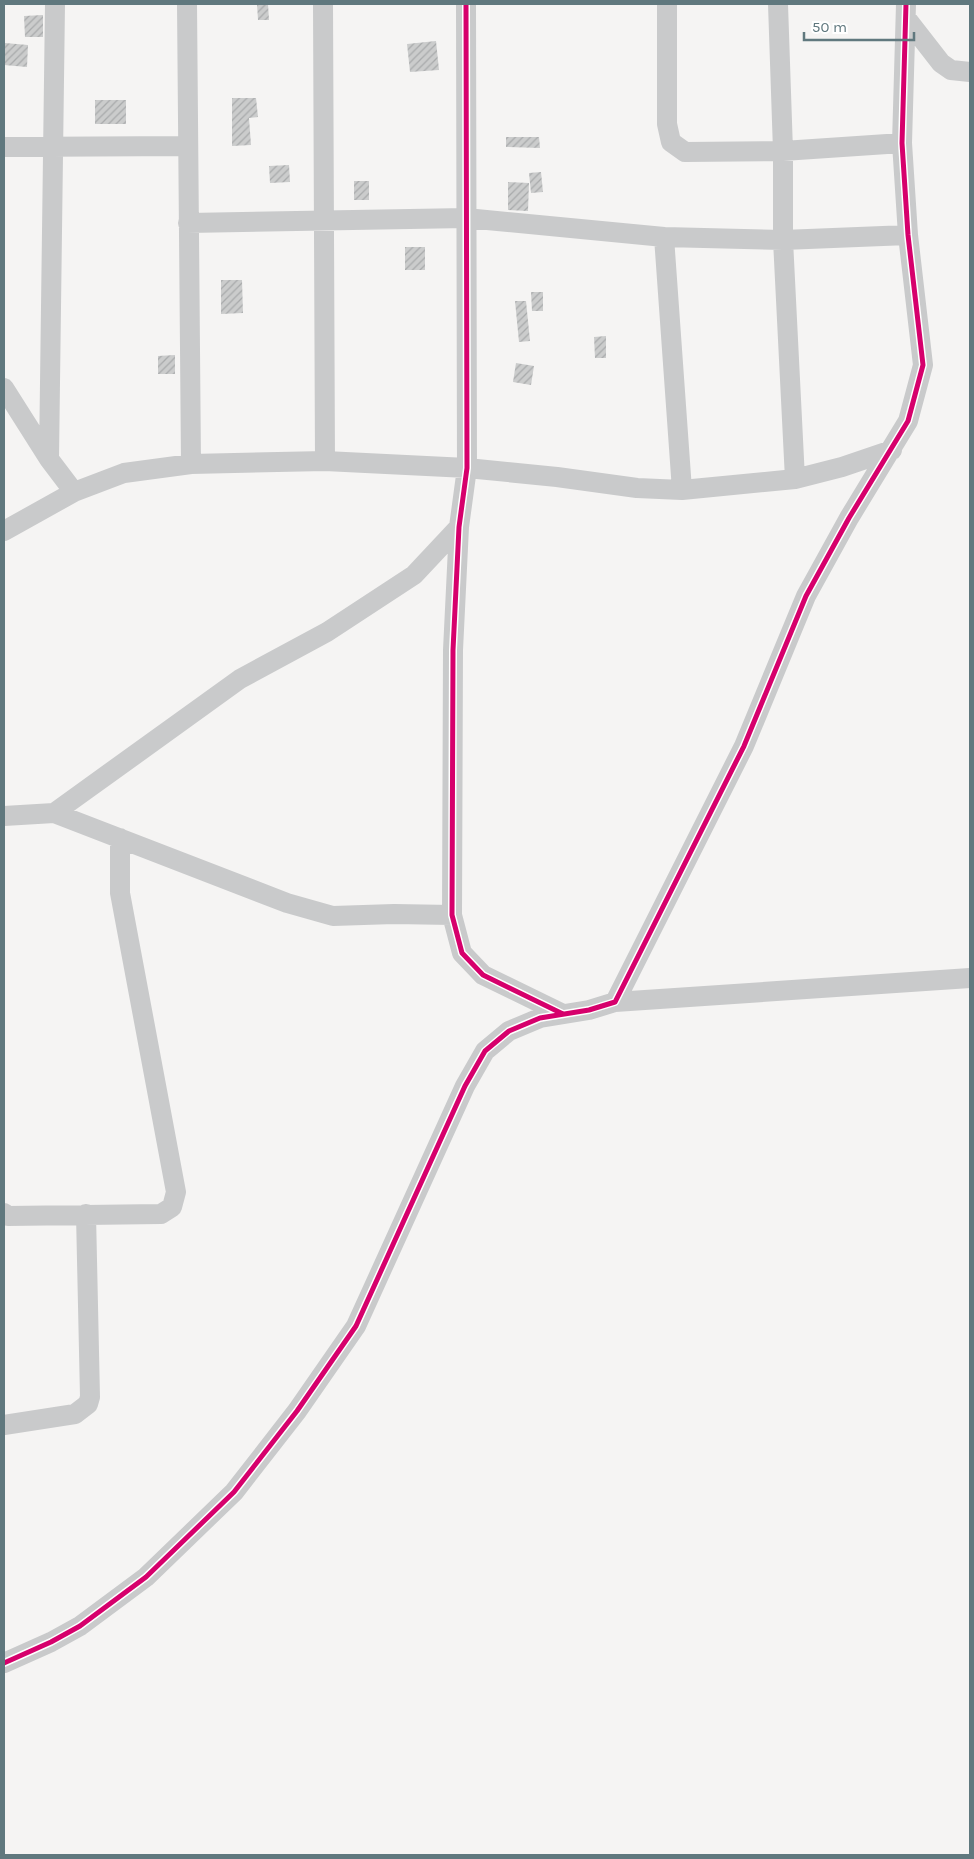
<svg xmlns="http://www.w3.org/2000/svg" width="974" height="1859" font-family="Karla,sans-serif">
<defs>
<pattern id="building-hatch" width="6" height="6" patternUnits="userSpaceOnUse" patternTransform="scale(1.25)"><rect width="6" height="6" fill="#cbcccc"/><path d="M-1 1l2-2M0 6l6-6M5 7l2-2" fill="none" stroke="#a8aaab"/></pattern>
</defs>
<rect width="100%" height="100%" fill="#f5f4f3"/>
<path fill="url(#building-hatch)" d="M257,4H268L269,20H258Z
M43,15V37H25L24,16Z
M436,41L439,70L410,72L407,44Z
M5,43L28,45L27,67L4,65Z
M232,98H256L258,117L249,118L251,145L232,146Z
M95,100H126V124H95Z
M506,137H539L540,148L506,147Z
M289,165L290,182L270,183L269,166Z
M541,172L543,192L531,193L529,173Z
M354,181H369V200H354Z
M508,182L529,183L528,211L508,210Z
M405,247H425V270H405Z
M221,280H242L243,313L221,314Z
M531,292H543V311H532Z
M515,301H526L530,341L519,342Z
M606,336V358H595L594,337Z
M175,355V374H158V356Z
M516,363L534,366L531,385L513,382Z"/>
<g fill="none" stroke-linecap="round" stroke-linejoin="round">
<path stroke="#c9cacb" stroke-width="20" d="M187,4L191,464
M323,4L325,461
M466,4L467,468L459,527L453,650L452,915L462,953L483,975L563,1014
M667,4V124L671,142L685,152L783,151L902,143
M778,4L783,151V240L795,479
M906,18L941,63L951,70L970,72
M4,147L187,146
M188,223L466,218L664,237
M4,388L49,459L74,492
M49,459L55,4
M682,490L664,237L783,240L908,235
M4,531L74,492L124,473L191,464L325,461L467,468L557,477L637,488L682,490L795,479L842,467L892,450
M54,813L240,679L327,632L414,575L459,527
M4,816L54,813L287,903L333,916L394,914L452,915
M615,1002L970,978
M4,1213L8,1216L161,1214L172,1207L176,1192L120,893V838
M4,1425L75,1414L88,1404L90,1397L86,1214
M4,1663L51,1642L80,1626L146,1577L234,1492L297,1411L356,1326L465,1086L485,1051L509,1031L540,1018L589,1010L615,1002L744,746L806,596L849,518L908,421L923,365L908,235L902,143L906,4"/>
<g stroke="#fff" stroke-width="8">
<path id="cycleway" d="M466,4L467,468L459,527L453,650L452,915L462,953L483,975L563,1014
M4,1663L51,1642L80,1626L146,1577L234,1492L297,1411L356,1326L465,1086L485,1051L509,1031L540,1018L589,1010L615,1002L744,746L806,596L849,518L908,421L923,365L908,235L902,143L906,4"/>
</g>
<use href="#cycleway" stroke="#d6006c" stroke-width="5"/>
</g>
<rect width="974" height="1859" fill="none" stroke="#60787e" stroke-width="10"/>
<path d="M804 32v8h110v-8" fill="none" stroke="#60787e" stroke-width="2.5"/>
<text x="812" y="32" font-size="15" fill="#60787e" stroke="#ffffff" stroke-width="4" paint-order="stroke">50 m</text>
</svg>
